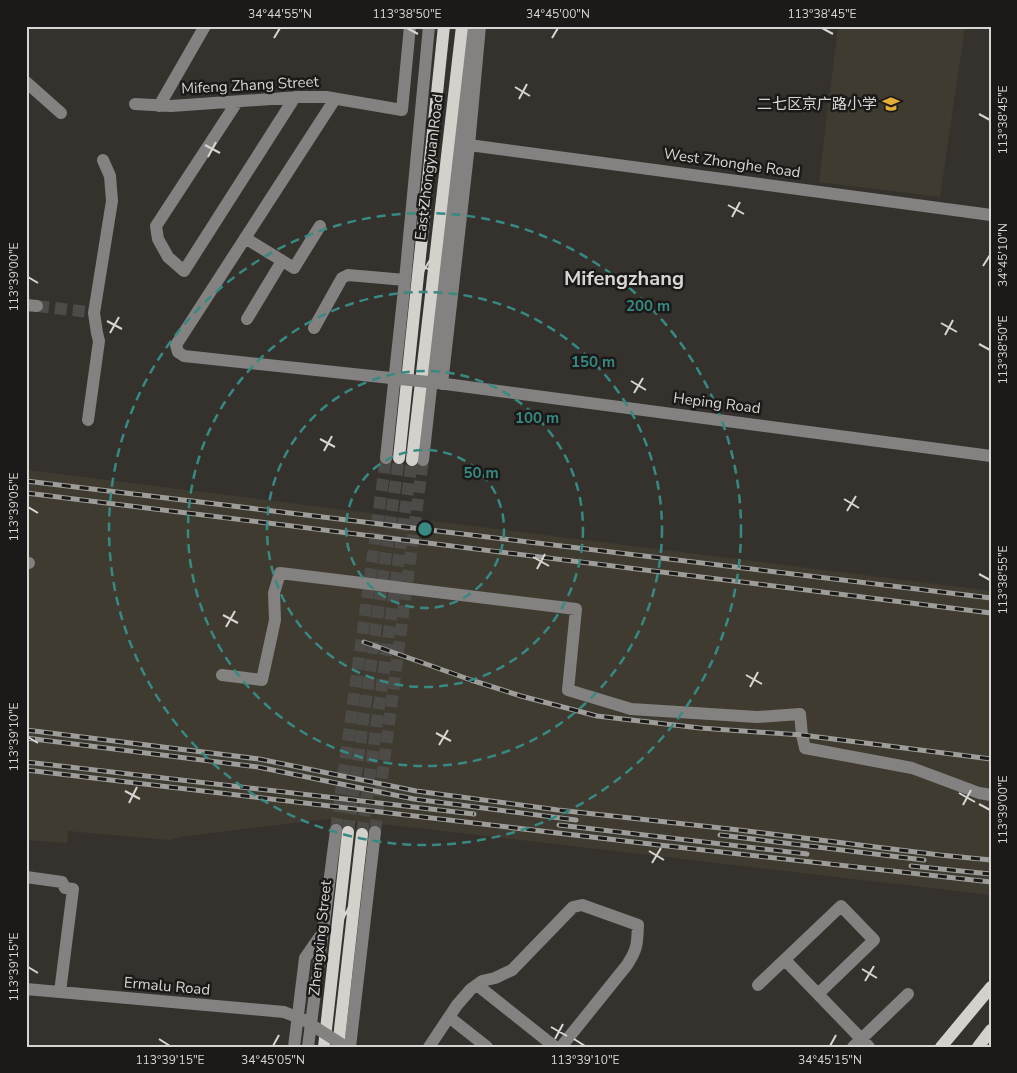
<svg xmlns="http://www.w3.org/2000/svg" width="1017" height="1073" font-family="'Nunito Sans','Noto Sans SC',sans-serif">
<rect width="100%" height="100%" fill="#35322e"/>
<path fill="#403b31" d="M838,26H965L940,197L819,182Z
M26,470L991,591V895L409,827L328,819L186,836L169,840L68,831L67,843L26,840Z"/>
<g fill="none" stroke-linecap="round" stroke-linejoin="round">
<path stroke="#4d4b47" stroke-width="12" stroke-dasharray="12 6" stroke-linecap="butt" d="M37,306L89,312
M336,830L386,458
M375,832L423,460"/>
<path stroke="#4d4b47" stroke-width="12" stroke-dasharray="12 6" stroke-linecap="butt" d="M348,832L399,458
M362,834L412,460"/>
<path stroke="#838280" stroke-width="12" d="M26,82L61,113
M335,99L176,345L178,352L184,356L372,376
M237,102L156,226L158,239L168,257L184,271L295,97
M135,104L171,106L299,97H326L402,110L410,26
M159,106L205,26
M469,145L991,215
M245,238L294,268L320,226
M26,305L37,306
M247,319L282,261
M314,328L342,278L348,275L405,280
M438,383L991,456
M442,384L469,145L480,26
M88,420L99,341L97,333L94,313L112,201L110,176L103,160
M386,458L405,280L429,26
M423,460L471,26
M26,563H29
M222,675L262,680L275,620L274,593L280,573L576,609L568,690L631,709L757,717L800,714L802,735L805,748L912,768L979,793L991,795
M26,877L62,882L65,888L73,889L60,992
M785,960L869,1047
M477,985L555,1047
M758,985L841,906L874,940L818,994
M26,989L284,1012L304,1020
M449,1017L487,1047
M294,1047L305,958L321,935
M308,1047L336,830
M350,1047L375,832
M429,1047L457,1005L471,989L482,981L495,978L512,970L573,907L582,905L638,925C637,944 638,948 627,965L561,1047
M853,1047L908,994"/>
<path stroke="#d4d1cc" stroke-width="12" d="M399,458L444,26
M412,460L462,26
M324,1047L348,832
M338,1047L362,834
M941,1047L991,987
M978,1047L991,1030"/>
<g stroke="#9f9d9a" stroke-width="5">
<path id="rail" d="M26,481L991,598
M26,493L991,613
M364,642L471,680L521,696L597,716L700,728L802,735L991,759
M26,730L259,759L416,791L558,810L739,830L940,855L991,860
M26,738L258,767L414,799L576,820
M26,762L474,814
M26,770L659,845L991,882
M559,825L807,854
M720,835L924,860
M911,866L991,874"/>
</g>
<use href="#rail" stroke="#1b1a18" stroke-width="3" stroke-dasharray="9" stroke-linecap="butt"/>
<path stroke="#838280" stroke-width="12" d="M372,376L438,383
M304,1020L346,1047"/>
</g>
<path fill="none" stroke="#d7d6d3" stroke-width="2" d="M407,28L418,34M822,28L833,34M274,38L280,28M552,38L558,28M515,87L530,96M519,99L527,84M979,114L990,120M205,145L220,153M208,157L216,142M728,205L744,214M732,217L740,202M418,263L433,272M983,266L990,255M421,275L430,260M28,277L38,283M107,321L122,329M941,323L957,332M110,333L119,317M945,335L953,320M979,344L990,350M631,381L646,390M634,393L643,378M320,439L335,447M324,451L332,436M844,499L859,508M28,507L38,513M847,511L856,496M533,557L549,566M537,569L545,554M979,574L990,580M223,615L238,623M226,627L235,611M746,675L762,684M750,687L758,672M436,733L451,741M28,737L38,743M439,745L448,730M125,791L140,799M959,793L975,802M129,803L137,787M979,804L990,810M963,805L971,790M649,851L664,860M652,863L661,848M338,909L354,917M342,921L350,905M28,967L38,973M862,969L877,978M865,981L874,966M551,1027L567,1036M159,1039L170,1046M555,1039L563,1024M574,1039L585,1046M273,1046L279,1035M830,1046L836,1035"/>
<g fill="none" stroke="#378982" stroke-width="2.5" stroke-dasharray="9 6">
<circle cx="425" cy="529" r="79"/>
<circle cx="425" cy="529" r="158"/>
<circle cx="425" cy="529" r="237"/>
<circle cx="425" cy="529" r="316"/>
</g>
<defs>
<g id="school-bare" transform="scale(1.35)"><path d="M0-5L7-2L0 1L-7-2ZM-4 1L0 2.5L4 1V4Q0 6-4 4Z" fill="#e4ae35" stroke="#1b1a18" stroke-width="2.5" paint-order="stroke"/></g>
</defs>
<g fill-rule="evenodd">
<use href="#school-bare" x="891" y="104"/>
</g>
<g text-anchor="middle" dominant-baseline="central" stroke-width="5" stroke-linejoin="round" paint-order="stroke">
<g font-size="15" fill="#d7d6d3" stroke="#1b1a18">
<text transform="translate(250 85) rotate(-3)">Mifeng Zhang Street</text>
<text transform="translate(732 163) rotate(8)">West Zhonghe Road</text>
<text transform="translate(429 167) rotate(-83)">East Zhongyuan Road</text>
<text transform="translate(717 403) rotate(7)">Heping Road</text>
<text transform="translate(320 938) rotate(-84)">Zhengxing Street</text>
<text transform="translate(167 986) rotate(5)">Ermalu Road</text>
</g>
<g font-size="15" fill="#d7d6d3" stroke="#1b1a18" text-anchor="end">
<text x="877" y="104">二七区京广路小学</text>
</g>
<g font-size="20" font-weight="bold" fill="#d7d6d3" stroke="#1b1a18">
<text x="624" y="278">Mifengzhang</text>
</g>
</g>
<circle cx="425" cy="529" r="8" fill="#378982" stroke="#1b1a18" stroke-width="2.5"/>
<g font-size="15" text-anchor="middle" font-weight="bold" fill="#378982" stroke="#1b1a18" stroke-width="5" stroke-linejoin="round" paint-order="stroke">
<text x="648" y="311">200 m</text>
<text x="593" y="367">150 m</text>
<text x="537" y="423">100 m</text>
<text x="481" y="478">50 m</text>
</g>
<rect width="1017" height="1073" fill="none" stroke="#1b1a18" stroke-width="55"/>
<rect x="28" y="28" width="962" height="1018" fill="none" stroke="#d7d6d3" stroke-width="2"/>
<g font-size="12" text-anchor="middle" fill="#d7d6d3">
<text x="280" y="18">34°44'55"N</text>
<text x="407" y="18">113°38'50"E</text>
<text x="558" y="18">34°45'00"N</text>
<text x="822" y="18">113°38'45"E</text>
<text transform="translate(1003 120) rotate(-90)" y="4">113°38'45"E</text>
<text transform="translate(1003 255) rotate(-90)" y="4">34°45'10"N</text>
<text transform="translate(14 277) rotate(-90)" y="4">113°39'00"E</text>
<text transform="translate(1003 350) rotate(-90)" y="4">113°38'50"E</text>
<text transform="translate(14 507) rotate(-90)" y="4">113°39'05"E</text>
<text transform="translate(1003 580) rotate(-90)" y="4">113°38'55"E</text>
<text transform="translate(14 737) rotate(-90)" y="4">113°39'10"E</text>
<text transform="translate(1003 810) rotate(-90)" y="4">113°39'00"E</text>
<text transform="translate(14 967) rotate(-90)" y="4">113°39'15"E</text>
<text x="170" y="1064">113°39'15"E</text>
<text x="273" y="1064">34°45'05"N</text>
<text x="585" y="1064">113°39'10"E</text>
<text x="830" y="1064">34°45'15"N</text>
</g>
</svg>
